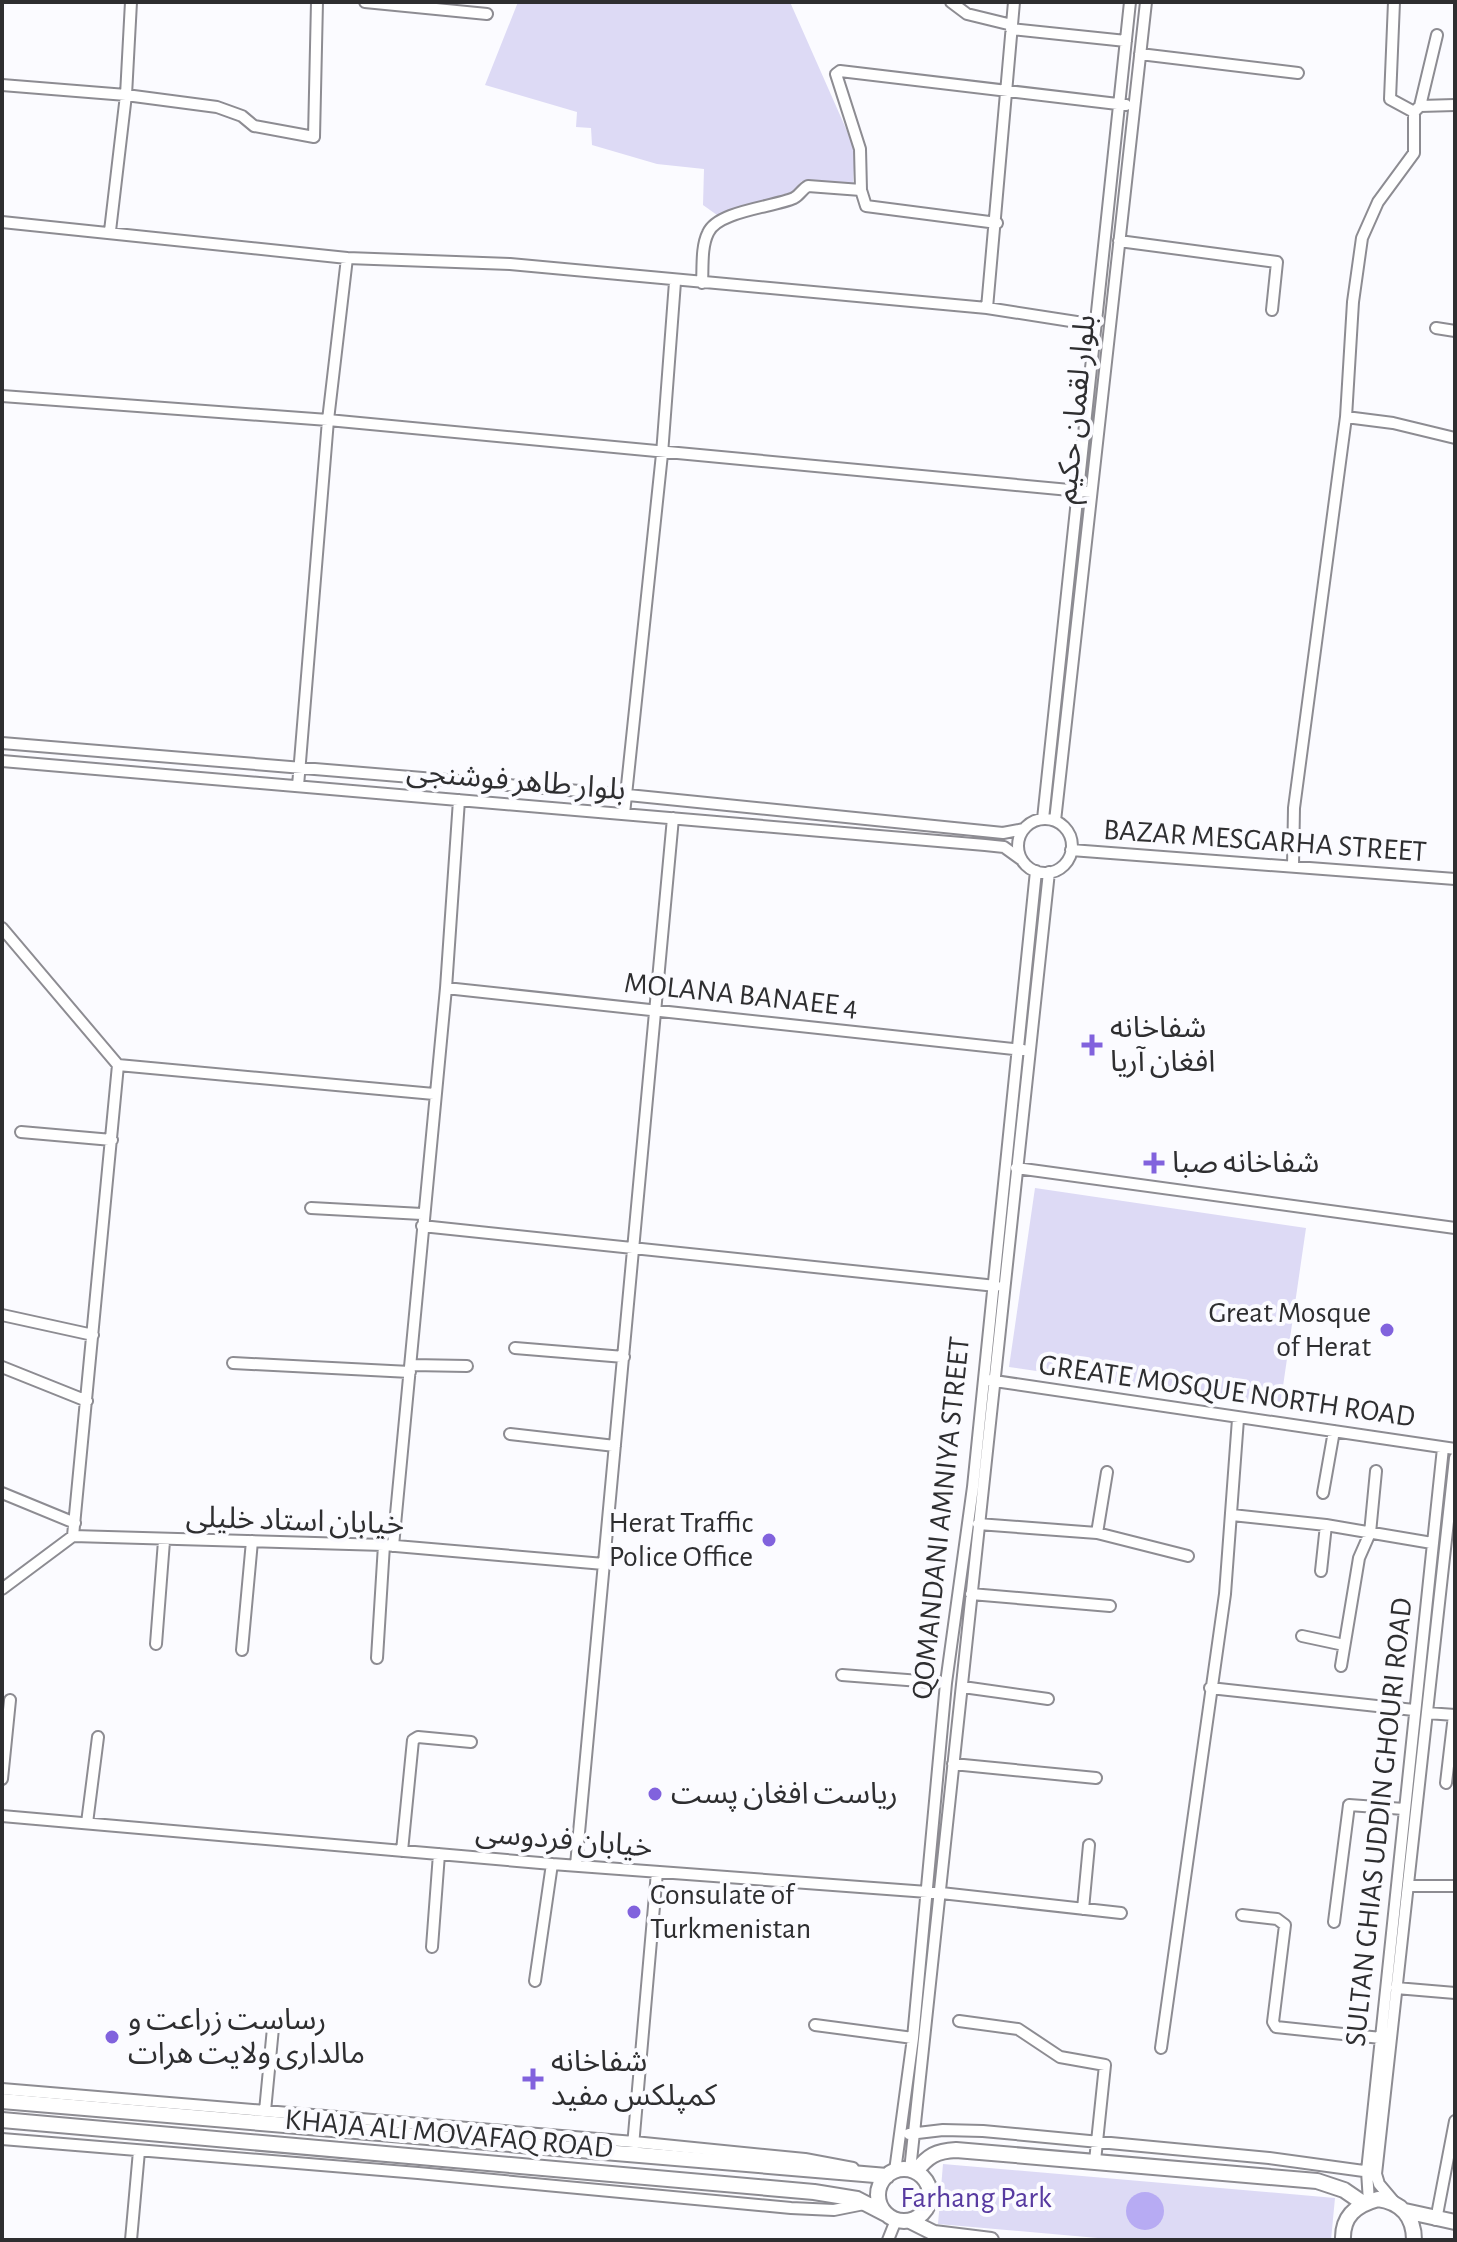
<svg xmlns="http://www.w3.org/2000/svg" width="1457" height="2242" font-family="'Alegreya Sans','Noto Sans Arabic',sans-serif">
<rect width="100%" height="100%" fill="#fbfbff"/>
<path fill="#dddaf5" d="M518,2H790L855,149L853,184L802,181L792,192L717,215L703,205L704,169L657,164L592,145L591,128L576,127L577,112L485,85Z
M1035,1188L1306,1228L1280,1407L1009,1367Z
M943,2164L1335,2198L1331,2240H1120L938,2224Z"/>
<path fill="#b7abf3" d="M1126 2211a19 19 0 1 1 38 0a19 19 0 1 1-38 0Z"/>
<g fill="none" stroke-linecap="round" stroke-linejoin="round">
<g stroke="#8d8c92" stroke-width="14">
<path id="minor" d="M365,2L487,14
M951,2L967,14L1012,25
M1394,2L1390,99L1414,112
M1011,29L1126,41
M1140,54L1298,73
M2,85L126,95L217,107L242,116L254,126L314,137L317,2
M1420,106L1455,105
M2,222L347,258L510,264L987,308L1096,325
M997,223L866,206L861,190L860,149L836,74L840,71L1126,105
M110,231L126,95L131,2
M1119,241L1277,262L1272,310
M702,283C703,268 701,247 708,233C717,211 774,207 794,198C800,195 802,189 808,186L861,190
M987,308L1014,2
M1436,328L1455,331
M2,396L328,420L1091,492
M1346,417L1393,423L1455,438
M2,743L628,795L1003,833L1024,829
M2,761L985,845L1004,847L1022,860
M298,786L328,420L347,258
M624,814L662,454L675,282
M1043,819L1130,2
M1018 846a27 27 0 1 1 54 0a27 27 0 1 1-54 0Z
M1055,821L1146,2
M1071,850L1455,879
M1293,866L1294,808L1346,417L1353,302L1362,238L1378,202L1414,153V112L1420,106L1437,35
M2,928L118,1065L73,1536
M446,988L1023,1050
M118,1065L434,1094
M21,1132L112,1140
M1016,1168L1455,1228
M311,1208L422,1214
M422,1226L996,1286
M2,1315L93,1335
M515,1348L624,1357
M233,1363L410,1372
M412,1365L467,1366
M2,1367L87,1401
M988,1380L1455,1449
M510,1434L615,1446
M2,1493L75,1523
M1323,1493L1334,1431
M1232,1515L1326,1525L1432,1543
M978,1524L1097,1533L1188,1556
M1097,1533L1107,1472
M393,1546L446,988L459,800
M1321,1571L1326,1525
M2,1589L73,1536L384,1545L604,1564
M971,1594L1110,1606
M1302,1636L1344,1645
M156,1644L164,1541
M242,1650L252,1541
M377,1658L384,1545
M1341,1666L1359,1558L1370,1533L1376,1471
M842,1675L946,1683
M963,1687L1048,1699
M1210,1688L1414,1710
M1427,1713L1455,1715
M953,1764L1096,1778
M2,1779L10,1700
M1446,1783L1454,1715
M2,1816L552,1864L941,1893L1121,1913
M87,1823L98,1737
M402,1851L413,1740L418,1737L471,1742
M576,1865L673,818
M1408,1886H1455
M1083,1909L1089,1845
M1242,1915L1277,1919L1285,1925L1273,2022L1276,2027L1381,2038
M1334,1922L1349,1805L1404,1809
M432,1947L439,1854
M535,1981L552,1864
M1396,1988L1455,1993
M959,2021L1018,2029L1060,2057L1105,2065L1095,2161
M815,2025L913,2038
M1161,2048L1225,1594L1238,1419
M2,2089L634,2142L805,2159L853,2168
M265,2111L273,2028
M909,2134L943,2130L983,2131L1269,2158L1371,2172
M2,2139L418,2173L791,2208L834,2210L869,2203
M633,2146L657,1872
M910,2170L1049,872
M895,2171L913,2038L946,1683L973,1487L1036,871
M1369,2202L1367,2171L1443,1448
M1395,2203L1379,2184L1376,2174L1455,1458
M1436,2220L1455,2121
M131,2240L139,2151
M888,2240L896,2220"/>
</g>
<g stroke="#8d8c92" stroke-width="18">
<path id="highway" d="M2,2101L887,2176
M2,2120L814,2192L857,2199L886,2214
M878 2195a26 26 0 1 1 52 0a26 26 0 1 1-52 0Z
M916,2171C928,2156 936,2151 956,2150L1317,2181L1344,2190L1363,2203
M1405,2211L1455,2222
M910,2221L934,2233L991,2240
M1343,2240C1342,2216 1356,2205 1378,2199C1401,2202 1414,2217 1414,2240"/>
</g>
<use href="#minor" stroke="#fff" stroke-width="10"/>
<use href="#highway" stroke="#fff" stroke-width="14"/>
</g>
<g fill="#8162dd" stroke="#fbfbff" stroke-width="3">
<path d="M1088 1033h8v8h8v8h-8v8h-8v-8h-8v-8h8z"/>
<path d="M1150 1151h8v8h8v8h-8v8h-8v-8h-8v-8h8z"/>
<circle cx="1387" cy="1330" r="8"/>
<circle cx="769" cy="1540" r="8"/>
<circle cx="655" cy="1794" r="8"/>
<circle cx="634" cy="1912" r="8"/>
<circle cx="112" cy="2037" r="8"/>
<path d="M529 2067h8v8h8v8h-8v8h-8v-8h-8v-8h8z"/>
</g>
<g text-anchor="middle" dominant-baseline="central" stroke-width="8" stroke-linejoin="round" paint-order="stroke">
<g font-size="30" fill="#2e2e30" stroke="#fbfbff">
<text transform="translate(1076 409) rotate(-84)">بلوار لقمان حکیم</text>
<text transform="translate(516 781) rotate(5)">بلوار طاهر فوشنجی</text>
<text transform="translate(1265 841) rotate(4)">BAZAR MESGARHA STREET</text>
<text transform="translate(741 995) rotate(6)">MOLANA BANAEE 4</text>
<text transform="translate(1227 1391) rotate(8)">GREATE MOSQUE NORTH ROAD</text>
<text transform="translate(941 1518) rotate(-84)">QOMANDANI AMNIYA STREET</text>
<text transform="translate(295 1521) rotate(2)">خیابان استاد خلیلی</text>
<text transform="translate(1379 1822) rotate(-84)">SULTAN GHIAS UDDIN GHOURI ROAD</text>
<text transform="translate(564 1840) rotate(5)">خیابان فردوسی</text>
<text transform="translate(449 2134) rotate(5)">KHAJA ALI MOVAFAQ ROAD</text>
</g>
<g font-size="30" fill="#2e2e30" stroke="#fbfbff" text-anchor="start">
<text x="1110" y="1028">شفاخانه<tspan x="1110" dy="34">افغان آریا</tspan></text>
<text x="1172" y="1163">شفاخانه صبا</text>
<text x="1371" y="1313" text-anchor="end">Great Mosque<tspan x="1371" dy="34">of Herat</tspan></text>
<text x="753" y="1523" text-anchor="end">Herat Traffic<tspan x="753" dy="34">Police Office</tspan></text>
<text x="671" y="1794">ریاست افغان پست</text>
<text x="650" y="1895">Consulate of<tspan x="650" dy="34">Turkmenistan</tspan></text>
<text x="128" y="2020">رساست زراعت و<tspan x="128" dy="34">مالداری ولایت هرات</tspan></text>
<text x="551" y="2062">شفاخانه<tspan x="551" dy="34">کمپلکس مفید</tspan></text>
</g>
<g font-size="30" fill="#573aa0" stroke="#fbfbff">
<text x="976" y="2198">Farhang Park</text>
</g>
</g>
<rect width="1457" height="2242" fill="none" stroke="#2e2e30" stroke-width="8"/>
</svg>
